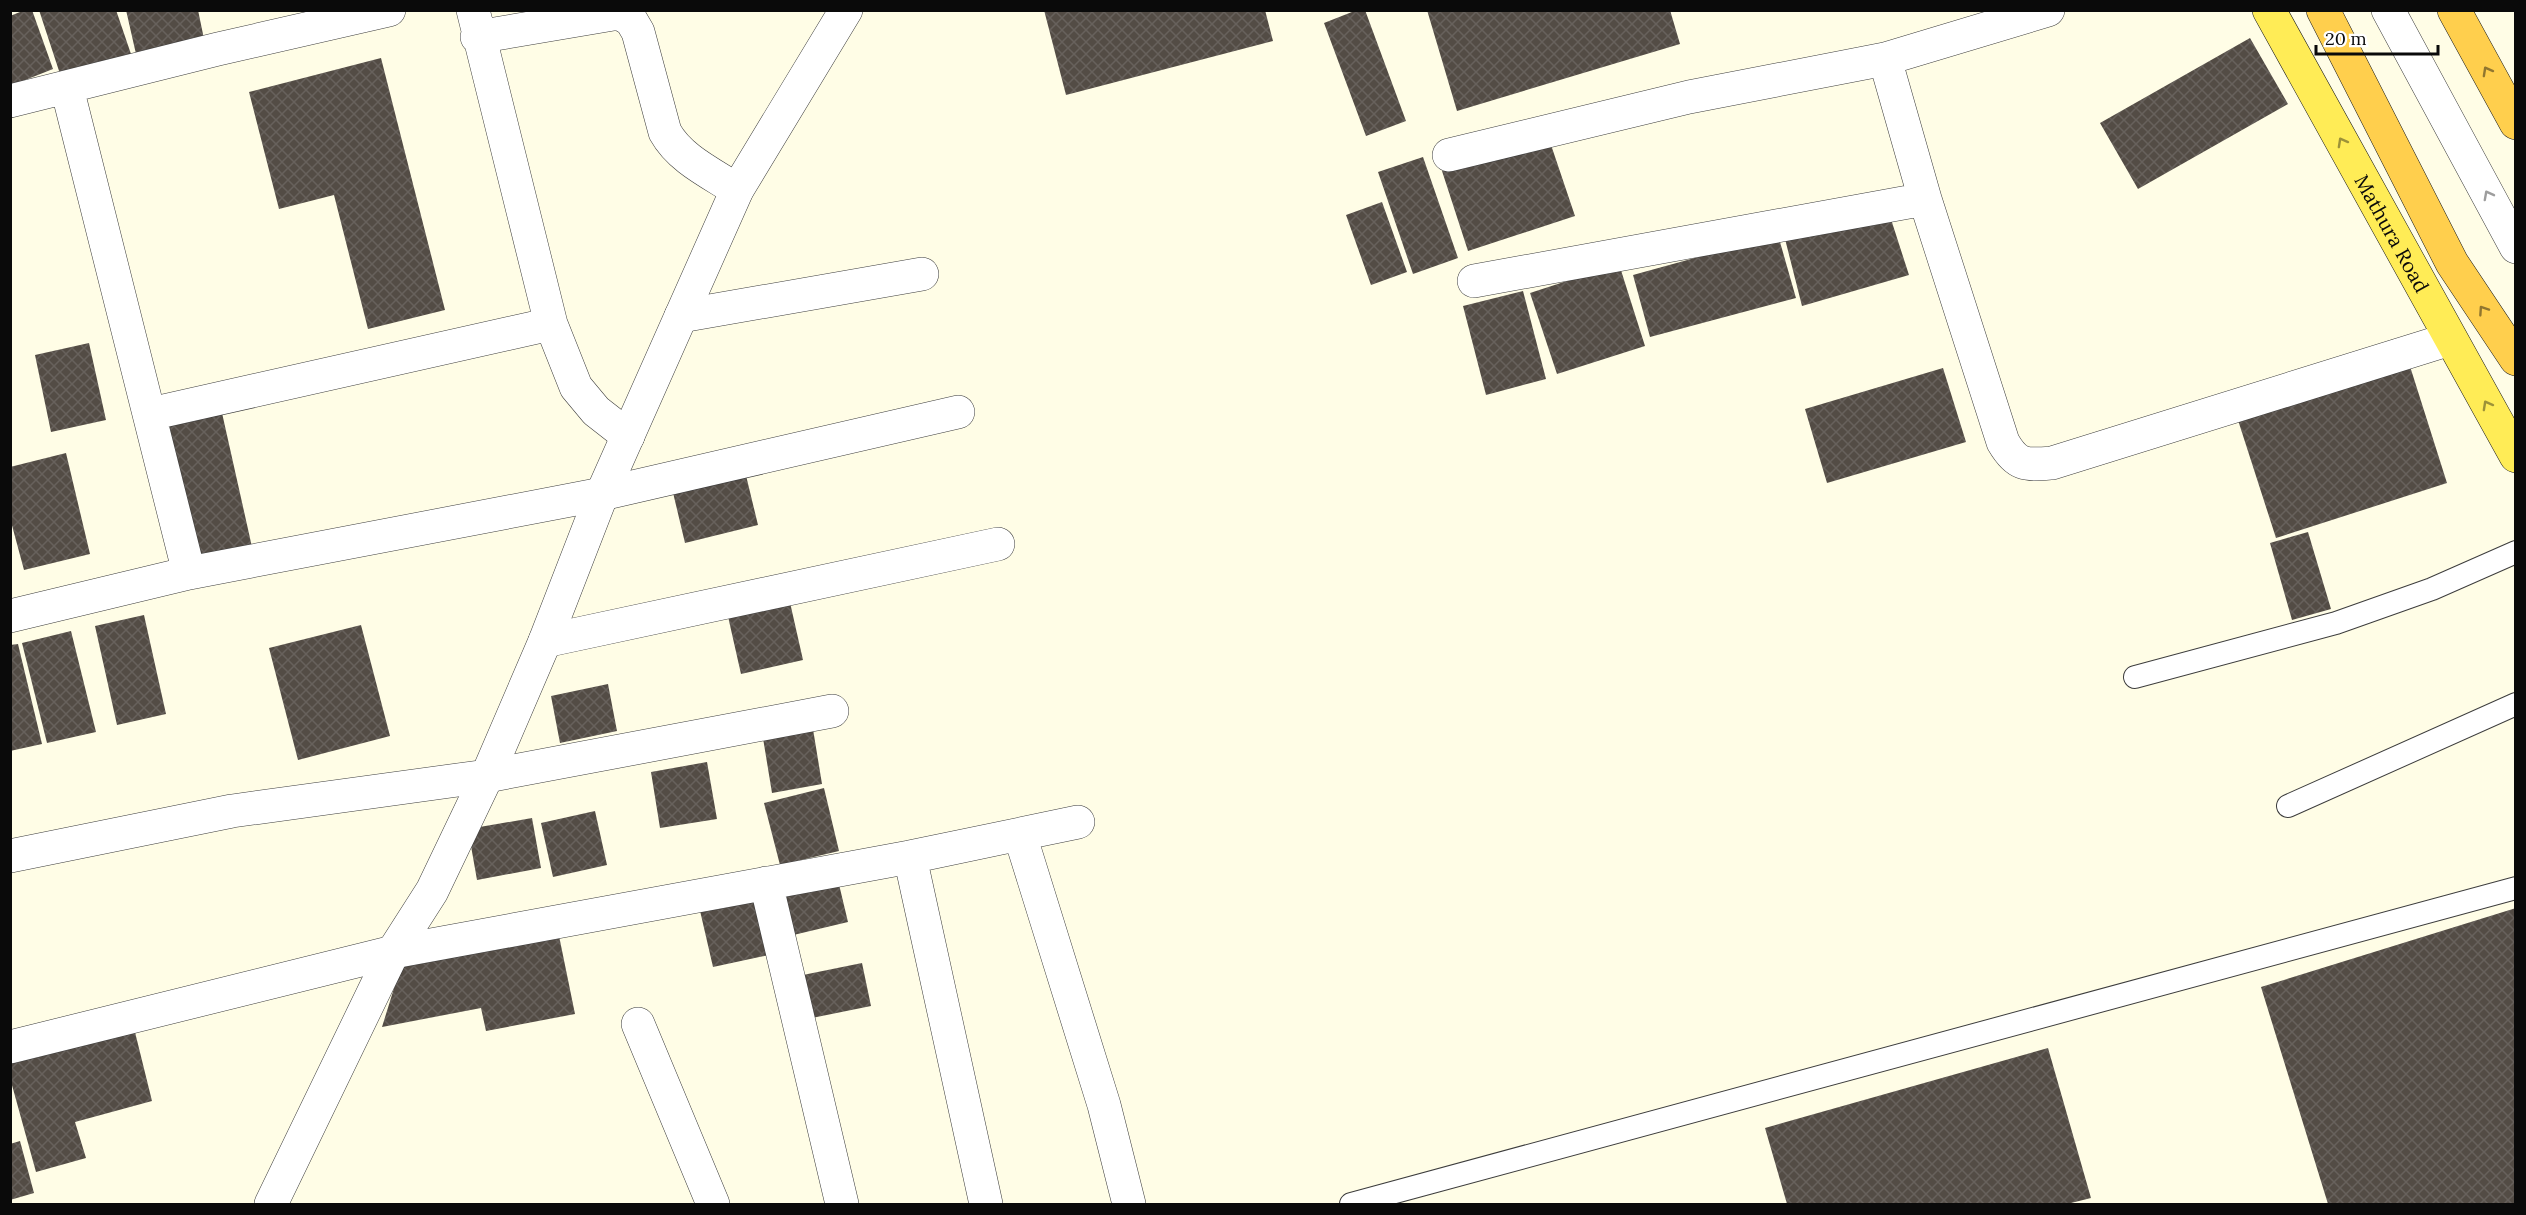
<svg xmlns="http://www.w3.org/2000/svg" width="2526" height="1215" font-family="Lora,serif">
<defs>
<pattern id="building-cross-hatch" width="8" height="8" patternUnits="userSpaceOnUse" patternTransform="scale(1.5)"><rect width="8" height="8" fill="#534c45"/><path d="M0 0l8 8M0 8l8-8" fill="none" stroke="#67615c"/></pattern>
</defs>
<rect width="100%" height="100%" fill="#fffde6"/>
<path fill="url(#building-cross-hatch)" d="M25,10H32L53,69L10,86V16Z
M39,10H116L131,54L61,77Z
M126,10H198L204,39L136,54Z
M1044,10H1265L1273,41L1066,95Z
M1357,10H1365L1406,121L1366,136L1324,23Z
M1427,10H1670L1680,44L1457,111Z
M2250,38L2288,104L2138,189L2100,123Z
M381,58L445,310L368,329L334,195L279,209L249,92Z
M1548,136L1575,216L1468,251L1442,171Z
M1423,157L1458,258L1413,274L1378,172Z
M1382,202L1407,272L1371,285L1346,215Z
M1889,213L1909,275L1802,306L1783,231Z
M1778,235L1796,298L1650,337L1633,275Z
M1619,264L1645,346L1557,374L1530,293Z
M1523,291L1546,379L1486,395L1463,306Z
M89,343L106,420L51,432L35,355Z
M2408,360L2447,483L2276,538L2236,414Z
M1943,368L1966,442L1827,483L1805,409Z
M220,404L252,547L196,559L164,416Z
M66,453L90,554L24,570L10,518V467Z
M743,463L758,525L685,543L670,480Z
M2308,532L2331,609L2292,620L2270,543Z
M789,598L803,660L741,674L727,612Z
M144,615L166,714L117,725L95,626Z
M361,625L390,736L298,760L269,648Z
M71,631L96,732L47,743L22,643Z
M18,644L42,744L10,751V645Z
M608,684L617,731L560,743L551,696Z
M812,723L822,784L772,793L762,732Z
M707,762L717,819L660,828L651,772Z
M824,788L839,851L780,865L764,803Z
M595,811L607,865L553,877L541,823Z
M532,818L541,868L477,880L468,829Z
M837,876L848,922L785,937L774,891Z
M755,890L769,955L713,967L698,902Z
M2516,908V1204H2328L2261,987Z
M557,926L575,1014L486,1031L481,1008L382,1027L404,956Z
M862,963L871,1006L807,1019L798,976Z
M133,1024L152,1101L75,1122L86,1158L36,1172L10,1078V1053Z
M2048,1048L2091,1198L2067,1204H1787L1765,1128Z
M20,1141L34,1193L10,1200V1144Z"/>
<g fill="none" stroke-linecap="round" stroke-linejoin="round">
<g stroke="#3d3d3d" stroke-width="24">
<path id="service" d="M2135,677L2336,623L2432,589L2516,552
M2288,806L2516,704
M1351,1204L2516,888"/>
</g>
<g stroke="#3d3d3d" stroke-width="34">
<path id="minor" d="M473,10L551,324L576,387L596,411L628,436
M477,37L619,13L631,20L638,32L665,132C680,159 711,173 737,190
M1885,59L1925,199L2003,442C2017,466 2025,465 2052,463L2450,339
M67,88L189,573
M10,101L218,49L389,10
M1449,155L1689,97L1885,59L2048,10
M1474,281L1925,199
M681,316L922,274
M150,414L551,324
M10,616L189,573L602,494L958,412
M545,641L998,544
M1020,835L1104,1105L1129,1204
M10,856L232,811L487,776L832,711
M910,857L986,1204
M766,883L842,1204
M638,1024L713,1204
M10,1047L393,952L910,857L1078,822"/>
</g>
<g stroke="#3d3d3d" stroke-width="34">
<path id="tertiary" d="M2388,10L2516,247
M271,1204L393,952L432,891L487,776L545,641L602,494L737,190L846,10"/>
</g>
<g stroke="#1b1b1b" stroke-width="34">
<g id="primary">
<path id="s1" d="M2269,10L2516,456"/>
</g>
</g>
<g stroke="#1b1b1b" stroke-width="34">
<path id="trunk" d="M2323,10L2452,263L2516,359
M2454,10L2516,123"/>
</g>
<use href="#service" stroke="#fff" stroke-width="22"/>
<use href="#minor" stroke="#fff" stroke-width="33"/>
<use href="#tertiary" stroke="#fff" stroke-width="33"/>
<use href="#primary" stroke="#ffec56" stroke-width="33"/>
<use href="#trunk" stroke="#ffcf4d" stroke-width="33"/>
</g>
<defs><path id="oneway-chevron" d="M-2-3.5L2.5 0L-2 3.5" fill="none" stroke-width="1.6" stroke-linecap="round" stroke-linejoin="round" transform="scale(1.5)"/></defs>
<g stroke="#91762f">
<use href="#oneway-chevron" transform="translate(2487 71) rotate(-119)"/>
<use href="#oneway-chevron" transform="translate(2483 310) rotate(-124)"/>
</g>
<g stroke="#9d9238">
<use href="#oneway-chevron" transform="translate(2342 142) rotate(-119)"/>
<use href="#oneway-chevron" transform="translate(2487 405) rotate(-119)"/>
</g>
<use stroke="#9d9d9d" href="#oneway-chevron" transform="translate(2488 195) rotate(-118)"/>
<g text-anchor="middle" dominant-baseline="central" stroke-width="6" stroke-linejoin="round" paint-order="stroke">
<g font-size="20" fill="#0a0a0a" stroke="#fff">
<text stroke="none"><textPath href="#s1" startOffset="255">Mathura Road</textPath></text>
</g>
</g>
<rect width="2526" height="1215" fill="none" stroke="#0a0a0a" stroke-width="24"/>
<path d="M2316 45v9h122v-9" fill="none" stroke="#0a0a0a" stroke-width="3"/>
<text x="2325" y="45" font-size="18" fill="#0a0a0a" stroke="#ffffff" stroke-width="4.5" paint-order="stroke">20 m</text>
</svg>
